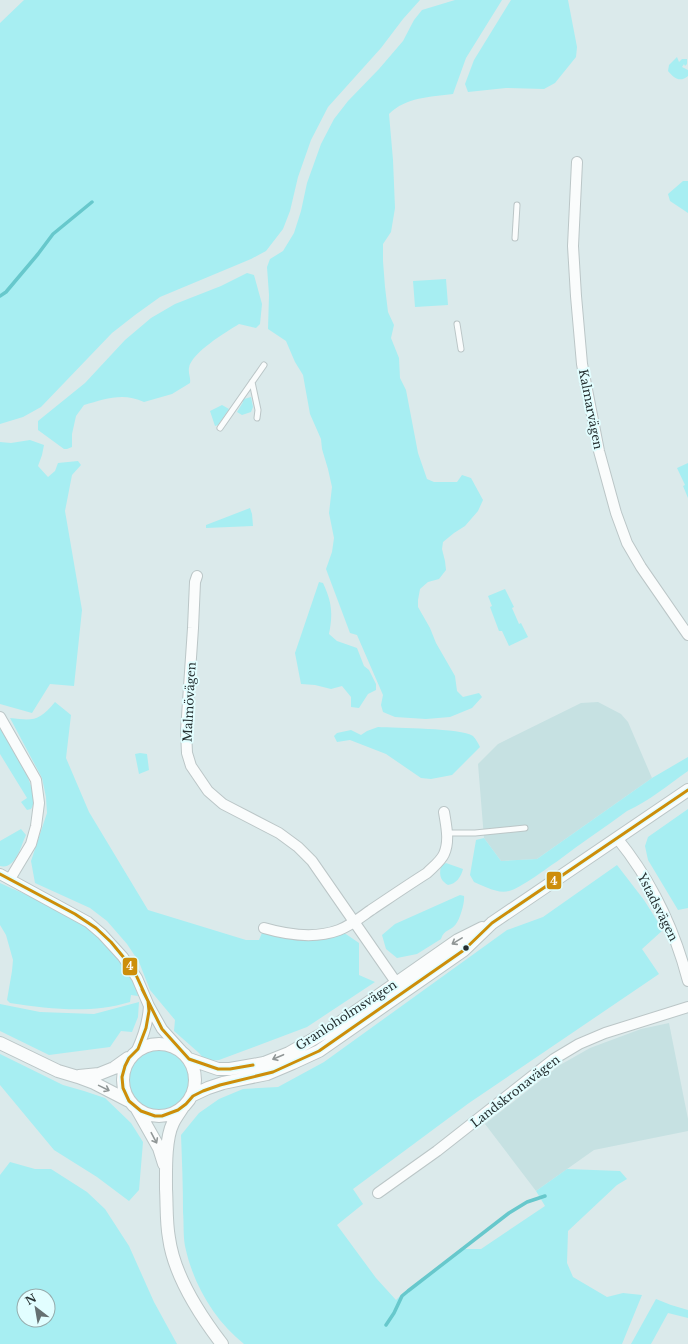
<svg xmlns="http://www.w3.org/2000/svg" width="688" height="1344" font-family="'Libre Baskerville',serif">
<rect width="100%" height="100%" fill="#dbeaeb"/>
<path fill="#c6e1e2" d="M598,702L621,714L628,722L652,778L537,859L501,861L484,838L478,764L498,744L581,703Z
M669,1023L688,1119V1131L594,1150L536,1191L485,1124L560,1065L590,1048L641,1029Z"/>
<path fill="#a7eef2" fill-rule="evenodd" d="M24,0H420L403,19L381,48L328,107L311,140L298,177L290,211L283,229L266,251L251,259L160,297L135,315L112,333L41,407L23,417L0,424V23Z
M455,0H502L466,58L453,94C430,97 406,97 389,114L393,160L395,208L391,232L383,244V261L385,287L388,312L394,325L391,338L399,358L400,378L406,390L418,453L427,479L434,482H457L462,475L471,478L483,500L478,511L465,526L454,533L443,542L442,549L445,561L446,570L439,579L428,582L420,589L418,600V607L430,628L436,643L455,676L457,691L463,697L479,693L482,697L472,708L450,717L426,719L395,717L383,712L381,705L383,695L357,635L350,633L326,569L332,552L334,538L329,513L332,487L328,469L322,449L321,439L310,414L303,375L295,362L286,341L268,329L269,295L267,267L270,259L283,251L294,233L301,211L307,183L321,144L334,119L348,101L379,69L403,41L414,20L422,10Z
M511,0H568L577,47L576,57L555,83L544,89L506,88L468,92L465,84L474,60Z
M677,57L679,62L682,59H687V64L685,66L684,64L682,67L688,70V76C680,83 674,78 668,71L669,65Z
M683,181H688V213L670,201L668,194Z
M247,273L254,275L262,304L260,324L256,328L239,324C226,332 191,353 189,368C188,373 191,378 190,383L172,394L144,402C123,392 105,399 84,405L76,416L72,434V447L67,449H64L38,430V421L85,383L125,340L151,318L175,304L221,286Z
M446,279L448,305L415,307L413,281Z
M251,397L253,407L251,412L242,415L237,412L243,402L242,401L244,399Z
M222,405L229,409L218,425L215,426L210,411Z
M30,440L44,445L42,455L38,466L48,477L55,471L58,463L78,461L81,465L72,475L65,511L82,610L74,686L50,684L32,713L0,704V442L11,443Z
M688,463V498L683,486L685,485L677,468Z
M250,508L252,514L253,526L206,528V525Z
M319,582L323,583C332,602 333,614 329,634L337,641L357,648L364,666L369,670L376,684V690L368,694L359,708L351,707V697L342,686L331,689L315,685L301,684L295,653Z
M505,589L514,607L512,608L519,624L521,623L528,637L509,646L502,631H499L490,607L492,606L488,596Z
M55,702L71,715L66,758L89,812L148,910L246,940H259L264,928L294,934L340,930L359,943V975L375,982L307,1027L219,1060L206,1061L199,1053L174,1031L175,1020L150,990L139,962L127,944L107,921L90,908L35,883L31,861L47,813L46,797L42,778L10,718C34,721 39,721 55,702Z
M378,727C396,728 461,728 473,736C476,739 478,743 480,747L452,775L431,779L421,778L386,754L350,740L337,742L334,736L337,733L351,730L361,735L367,731Z
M0,728C9,743 43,792 31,809L27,810L21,802L27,798L0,754Z
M140,753L147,754L149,770L139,774L135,754Z
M688,757V771C668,785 649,801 627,811C604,828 581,843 559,860C547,868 521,888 509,891C497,894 484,886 474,882L470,875L476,840L484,838L501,861L537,859L652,778Z
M688,809V908L678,910L648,860L645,846L648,837Z
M21,829L26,835C21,845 16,870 0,866V841Z
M446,863L463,869C461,877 456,884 448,885C440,880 439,875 441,866Z
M617,865L644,900L663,930L642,949L659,974L469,1103L353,1189L363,1204L337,1225L376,1278L396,1300L402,1294L461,1249H481L545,1206L536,1191L567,1169L620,1171L627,1179L617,1185L568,1231L567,1263L573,1277L607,1297L623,1293L642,1295L622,1344H244C214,1320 193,1284 185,1246C183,1235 184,1223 183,1212C183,1186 182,1161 181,1135L199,1113L219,1099L243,1089L278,1087L324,1062L507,930L543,917Z
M0,883C28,896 63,909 87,928C100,938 112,951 121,963C129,974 135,983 138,996L131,995L130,1002C90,1014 51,1009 10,1003L7,1000L12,971L13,960L6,935L0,925Z
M460,895L464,896C465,902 460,919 456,924C451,931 444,929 441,939L417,954L397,958L386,949L382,935L395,924Z
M139,1002L138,1017L132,1032L121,1031L110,1047L49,1055L0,1031V1004L40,1012L94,1014Z
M127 1080a31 31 0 1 1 62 0a31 31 0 1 1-62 0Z
M0,1054L63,1085L84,1091L105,1098L131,1123L143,1142L139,1190L129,1201L97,1177L54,1150L0,1085Z
M10,1162L35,1169H51L87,1192L105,1209L129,1246L154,1302L177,1344H0V1175ZM24,1296H48V1320H24Z
M656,1299L671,1305L688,1310V1318L668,1313L651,1344H631Z"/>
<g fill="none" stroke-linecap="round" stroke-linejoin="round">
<path stroke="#67c8cc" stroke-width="3.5" d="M0,296L6,292L38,254L53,234L92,202
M386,1325L394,1313L402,1296L408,1291L509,1213L527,1202L545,1196"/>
<g stroke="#bbc6c7" stroke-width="7">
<path id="service" d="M515,238L517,205
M457,324L461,349
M252,382L258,410L257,418
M220,428L264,365
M448,833H475L525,828"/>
</g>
<g stroke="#bbc6c7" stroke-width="12">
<path id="minor" d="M577,162L573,246L576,296L582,364L599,451L616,513L627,543L641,567L688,635
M197,576L195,582L193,628L186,731L187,753L191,766L208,791L223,804L279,833L298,847L312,861L400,988
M0,717L36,780L39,803L36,826L31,844L10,879
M617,838C652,881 674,927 688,981
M0,874L88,922L102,934L123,957L137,978L149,1006L162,1029L181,1050
M264,928C288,935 315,939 339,930C350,926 361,917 371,910C389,898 408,885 427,873C433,867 441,861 444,854C450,841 446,825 444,812
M137,1050C144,1035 148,1022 149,1006
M378,1193L437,1151L554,1059L579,1044L605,1033L688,1007"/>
</g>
<g stroke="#bbc6c7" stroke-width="14">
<path id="tertiary" d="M0,1043L58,1071L78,1077L94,1083L129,1101
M123 1080a36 36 0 1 1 72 0a36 36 0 1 1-72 0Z
M189,1059L218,1069H230L264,1063L289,1053L329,1030L458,940L482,928
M79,1076L99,1074L114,1068L128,1058
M191,1096L208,1088L223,1083L267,1074L293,1063L319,1051L464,950L492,923L688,790
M183,1107C180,1112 176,1117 173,1123C165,1139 166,1171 166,1189C167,1206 166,1222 169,1238C174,1276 199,1314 222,1344
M137,1109L159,1148L164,1164"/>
</g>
<use href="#service" stroke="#fafcfc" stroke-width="5"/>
<use href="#minor" stroke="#fafcfc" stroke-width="10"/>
<use href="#tertiary" stroke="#fafcfc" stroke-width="12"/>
<g stroke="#e2feff" stroke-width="6">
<path id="bus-1" d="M0,874L75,914L96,928L111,942L125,959L137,977L148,1001L149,1011L146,1028L138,1049L129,1058L125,1066L122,1077L123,1088L129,1101L141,1111L155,1116H162L178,1110L186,1104L193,1096L203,1091L220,1085L273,1072L319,1051L464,950L492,923L688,790
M142,989L162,1029L189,1059L218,1069H230L253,1065"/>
</g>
<use href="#bus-1" stroke="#cd8e0a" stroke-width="3"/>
</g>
<defs><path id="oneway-shaft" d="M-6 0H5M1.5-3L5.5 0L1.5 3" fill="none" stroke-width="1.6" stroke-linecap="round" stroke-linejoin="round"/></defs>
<g stroke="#909696">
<use href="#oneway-shaft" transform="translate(457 941) rotate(149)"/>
<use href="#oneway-shaft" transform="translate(278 1057) rotate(157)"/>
<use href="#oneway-shaft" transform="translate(104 1088) rotate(26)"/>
<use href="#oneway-shaft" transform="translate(154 1138) rotate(62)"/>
</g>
<circle fill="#252f30" stroke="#e2feff" stroke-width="1.5" cx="466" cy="948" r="3.5"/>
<g text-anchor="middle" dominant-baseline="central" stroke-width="4" stroke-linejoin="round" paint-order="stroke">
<g font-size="12" fill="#252f30" stroke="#e2feff">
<text transform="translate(591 409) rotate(79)">Kalmarvägen</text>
<text transform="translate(189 702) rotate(-87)">Malmövägen</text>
<text transform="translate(658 907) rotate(63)">Ystadsvägen</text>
<text transform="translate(346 1015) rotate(-33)">Granloholmsvägen</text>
<text transform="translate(515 1091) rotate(-38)">Landskronavägen</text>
</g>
</g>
<g stroke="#e2feff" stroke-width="1.5">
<rect x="546" y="871" width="16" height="19" rx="4" fill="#cd8e0a"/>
<rect x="122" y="957" width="16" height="19" rx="4" fill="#cd8e0a"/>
</g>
<g font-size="11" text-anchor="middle" font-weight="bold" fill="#fff">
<text x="554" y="885">4</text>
<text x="130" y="970">4</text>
</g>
<g transform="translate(36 1308) rotate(329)"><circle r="19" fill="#e2feff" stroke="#96abac"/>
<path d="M0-3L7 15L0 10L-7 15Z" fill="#657071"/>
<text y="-6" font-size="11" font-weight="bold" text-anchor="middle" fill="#252f30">N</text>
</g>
</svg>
